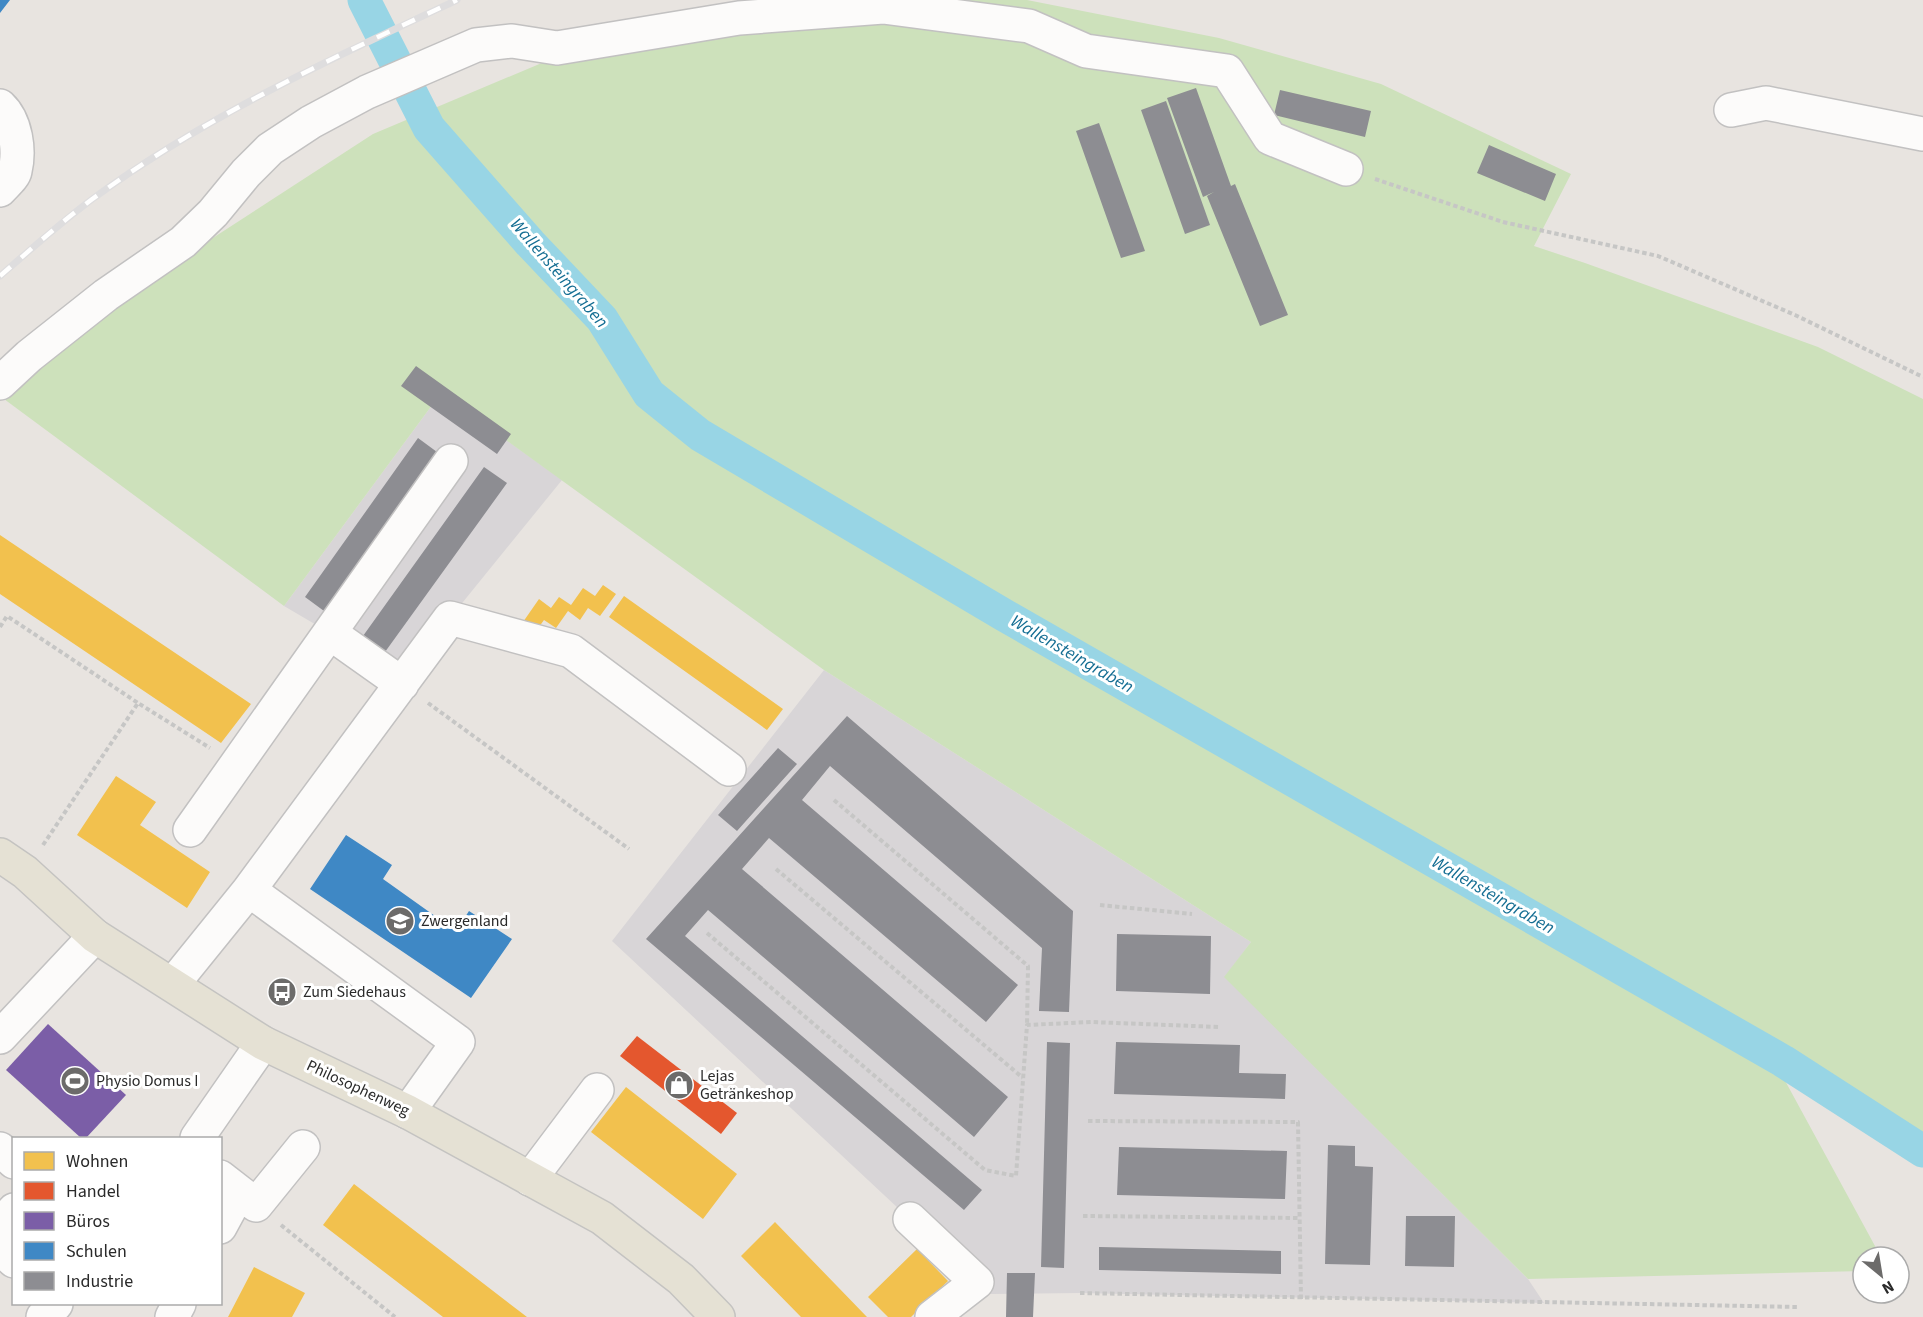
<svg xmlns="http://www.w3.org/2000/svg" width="1923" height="1317" font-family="'Source Sans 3',sans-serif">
<rect width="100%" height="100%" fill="#e8e4e0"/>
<path fill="#d8d5d7" d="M441,393L562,480L450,618L402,684L330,633L284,606Z
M824,670L1251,942L1225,977L1528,1279L1544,1303L1080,1293L990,1294L612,941Z"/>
<path fill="#cde1bb" d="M790,0H1027L1219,38L1381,84L1571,174L1534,246L1585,263L1818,347L1923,399V1142L1771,1055L1881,1257H1863V1271L1528,1279L1224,977L1251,942L824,670L441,393L284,606L4,399L94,323L202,245L373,134L575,49Z"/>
<path fill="#f2c14e" d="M0,535L251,704L221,743L0,594Z
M603,585L616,594L600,616L588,608L580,620L568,611L556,628L544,620L536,631L523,622L539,599L551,608L559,597L571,605L583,588L595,596Z
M624,596L783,709L767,730L609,617Z
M116,776L156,802L140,825L210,872L187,908L77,835Z
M626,1087L737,1174L703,1219L591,1132Z
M354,1184L527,1317H443L323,1225Z
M775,1222L867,1317H801L741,1256Z
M917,1249L948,1281L911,1317H888L868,1297Z
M254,1267L305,1293L292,1317H228Z"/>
<path fill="#e4572e" d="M637,1036L737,1113L721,1134L620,1056Z"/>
<path fill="#7b5ea7" d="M48,1024L126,1095L86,1138H81L6,1070Z"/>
<path fill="#3f88c5" d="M0,0H10L0,13Z
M346,835L392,865L383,879L456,931L469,911L512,939L471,998L310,889Z"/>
<path fill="#8d8d92" d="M1196,88L1231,186L1235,184L1288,315L1260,326L1207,196L1214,192L1203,197L1167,98Z
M1280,90L1371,111L1365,137L1274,115Z
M1166,101L1210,225L1185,234L1141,110Z
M1099,123L1145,251L1121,258L1076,131Z
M1489,145L1556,174L1545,201L1477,173Z
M416,366L511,434L497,454L401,386Z
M418,438L437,452L324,611L305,597Z
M484,467L507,483L385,652L363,636Z
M847,716L1073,911L1069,1012L1039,1011L1042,948L830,766L802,800L1018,985L986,1022L769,838L742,869L1008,1097L974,1137L708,910L685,936L982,1190L964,1210L646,939Z
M778,748L797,764L737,831L718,815Z
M1117,934L1211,936L1210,994L1116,991Z
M1047,1042L1070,1043L1064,1268L1041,1267Z
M1116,1042L1240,1045L1239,1073L1286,1074L1285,1099L1114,1094Z
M1328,1145L1355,1146V1166L1373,1167L1370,1265L1325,1264Z
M1119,1147L1287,1151L1285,1199L1117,1195Z
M1406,1216H1455L1454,1267L1405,1266Z
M1099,1247L1281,1251V1274L1099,1270Z
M1007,1273H1035L1033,1317H1006Z"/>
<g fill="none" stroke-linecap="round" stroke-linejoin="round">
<path stroke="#98d5e5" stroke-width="33" d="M364,0L429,128L530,243L602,319L649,394L700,435L1004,615L1783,1061L1923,1151"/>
<g stroke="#c2c1c1" stroke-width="36">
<path id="minor" d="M0,106C16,121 20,150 15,171C14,177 5,184 0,190
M1731,110L1766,103L1923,134
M0,383L29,356L106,295L183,242L213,213L246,173L270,149L311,122L367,92L476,45L512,41L557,48L739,18L883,7L1029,26L1086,51L1227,71L1270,138L1346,169
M330,633L402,684
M190,830L451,461
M249,890L458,1042L408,1112
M173,984L249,890L450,618L571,651L729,769
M0,1037L95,936
M197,1138L263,1043
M0,1149L14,1162
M220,1177L256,1205L303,1147
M530,1179L597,1090
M910,1219L977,1282L932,1317
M0,1226L14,1210
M220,1227L239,1192
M0,1248L14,1261
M43,1317L56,1304
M172,1317L179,1304"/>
</g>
<g stroke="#c4c3c1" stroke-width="36">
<path id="major" d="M0,855L25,872L95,936L263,1043L408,1112L602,1218L681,1279L718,1317"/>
</g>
<path stroke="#c6c6c5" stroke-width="4" stroke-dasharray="4.5 3" stroke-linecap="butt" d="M1375,179L1503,222L1658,256L1795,315L1923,377
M0,627L7,616L138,703
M428,703L629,849
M834,800L1028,966L1027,1025
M43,845L138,703L210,748
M776,869L1023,1078
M1100,905L1192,914
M707,933L985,1170L1016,1176L1027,1025L1091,1022L1220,1027
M1088,1121L1298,1122L1301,1299
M1083,1216L1299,1218
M281,1225L395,1317
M1080,1293L1798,1307"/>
<use href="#minor" stroke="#fcfbfa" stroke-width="33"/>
<use href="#major" stroke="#e5e1d4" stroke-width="33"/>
<g stroke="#deddde" stroke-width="7">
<path id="rail" d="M0,276C30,250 59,224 91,200C204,117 330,59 457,0"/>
</g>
<use href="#rail" stroke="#fff" stroke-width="4.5" stroke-dasharray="14" stroke-linecap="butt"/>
</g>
<defs>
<g id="school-disc" transform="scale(1.5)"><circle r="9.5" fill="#6c6b6a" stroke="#fff"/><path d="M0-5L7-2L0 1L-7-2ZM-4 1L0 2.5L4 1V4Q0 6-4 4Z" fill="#fff"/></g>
<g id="bus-disc" transform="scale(1.5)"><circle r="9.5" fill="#6c6b6a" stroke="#fff"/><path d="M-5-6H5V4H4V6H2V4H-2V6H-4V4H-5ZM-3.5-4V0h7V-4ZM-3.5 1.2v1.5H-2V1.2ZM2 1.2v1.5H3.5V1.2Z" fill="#fff"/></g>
<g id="stadium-disc" transform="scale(1.5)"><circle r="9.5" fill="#6c6b6a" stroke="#fff"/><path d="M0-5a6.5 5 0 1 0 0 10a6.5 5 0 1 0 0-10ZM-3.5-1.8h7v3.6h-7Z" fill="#fff"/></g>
<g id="shop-disc" transform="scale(1.5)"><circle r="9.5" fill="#6c6b6a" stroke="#fff"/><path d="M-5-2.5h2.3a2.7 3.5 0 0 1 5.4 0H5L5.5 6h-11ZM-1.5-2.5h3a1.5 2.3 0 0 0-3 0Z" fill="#fff"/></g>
</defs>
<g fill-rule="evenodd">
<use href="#school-disc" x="400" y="921"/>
<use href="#bus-disc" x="282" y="992"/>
<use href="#stadium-disc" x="75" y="1081"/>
<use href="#shop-disc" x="679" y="1085"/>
</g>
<g text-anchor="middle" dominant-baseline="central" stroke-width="6" stroke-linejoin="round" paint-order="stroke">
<g font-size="16" fill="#2a2a2a" stroke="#fff" text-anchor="start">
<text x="421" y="921">Zwergenland</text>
<text x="303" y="992">Zum Siedehaus</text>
<text x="700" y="1076">Lejas<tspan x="700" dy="18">Getränkeshop</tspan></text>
<text x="96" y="1081">Physio Domus I</text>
</g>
<g font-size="16" fill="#2a2a2a" stroke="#fff">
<text transform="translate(358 1088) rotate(25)">Philosophenweg</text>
</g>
<g font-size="18" font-style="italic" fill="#156e93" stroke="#fff">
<text transform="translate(559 273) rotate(49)">Wallensteingraben</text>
<text transform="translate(1072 654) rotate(30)">Wallensteingraben</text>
<text transform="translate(1493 895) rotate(30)">Wallensteingraben</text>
</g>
</g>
<rect x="12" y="1137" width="210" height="168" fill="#ffffff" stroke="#aaaaaa" stroke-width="1.5"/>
<rect x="24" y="1152" width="30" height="18" fill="#f2c14e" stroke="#aaaaaa" stroke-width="1.5"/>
<text x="66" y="1167" font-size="18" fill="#2a2a2a">Wohnen</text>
<rect x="24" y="1182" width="30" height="18" fill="#e4572e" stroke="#aaaaaa" stroke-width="1.5"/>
<text x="66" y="1197" font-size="18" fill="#2a2a2a">Handel</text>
<rect x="24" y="1212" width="30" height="18" fill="#7b5ea7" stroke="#aaaaaa" stroke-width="1.5"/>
<text x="66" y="1227" font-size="18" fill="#2a2a2a">Büros</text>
<rect x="24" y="1242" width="30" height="18" fill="#3f88c5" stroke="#aaaaaa" stroke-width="1.5"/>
<text x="66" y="1257" font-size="18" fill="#2a2a2a">Schulen</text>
<rect x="24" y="1272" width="30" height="18" fill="#8d8d92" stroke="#aaaaaa" stroke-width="1.5"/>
<text x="66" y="1287" font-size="18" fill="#2a2a2a">Industrie</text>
<g transform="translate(1881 1275) rotate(150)"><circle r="28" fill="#ffffff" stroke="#aaaaaa" stroke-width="1.5"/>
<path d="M0-4.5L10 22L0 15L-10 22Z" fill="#6c6b6a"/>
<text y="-9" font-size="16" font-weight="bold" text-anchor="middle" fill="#2a2a2a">N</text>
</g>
</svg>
